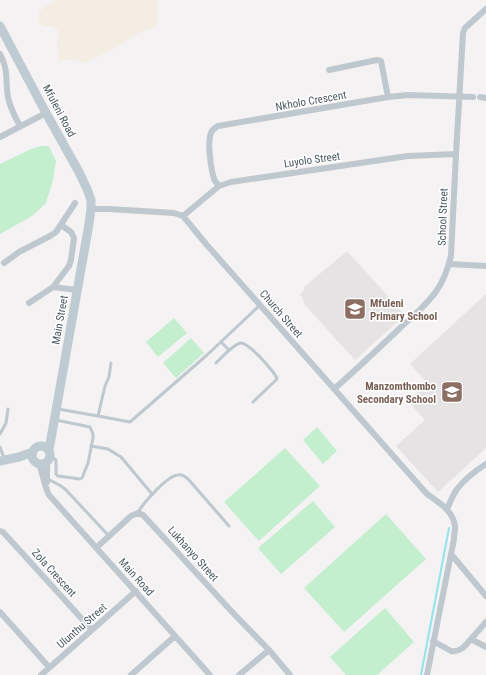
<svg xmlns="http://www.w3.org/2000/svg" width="486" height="675" font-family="'Roboto Condensed',sans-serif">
<rect width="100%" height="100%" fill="#f4f2f2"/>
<path fill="#e5e3e4" d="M347,251L405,315L355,360L304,304L303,299L300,294L304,290V287Z
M486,294V448L438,492L396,446L425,420L408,401L427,383L410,364Z"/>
<path fill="#c4efce" d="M41,146H49L56,161L53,180L46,203L32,216L0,234V164L31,149Z
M174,318L187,333L158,357L146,342Z
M191,338L204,353L176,378L163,363Z
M317,427L337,451L323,464L303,440Z
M285,448L320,486L259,541L224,502Z
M313,501L335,527L281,574L258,548Z
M386,514L426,559L344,632L304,588Z
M385,608L414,642L377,675H346L330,657Z"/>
<path fill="#f4ede4" d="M56,0H156L158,7V24L151,28L136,34L124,43L105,53L83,63L75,60H67L59,62L57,46L58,30L51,26H43L38,20L39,12C44,6 50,5 56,0Z"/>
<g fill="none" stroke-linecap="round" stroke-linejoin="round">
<path stroke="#93e4ea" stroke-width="2" d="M421,675L449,528"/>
<path stroke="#bec8ce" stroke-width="3" d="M221,342L229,350
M216,363C221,358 233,345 240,343C248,341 273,371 277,378L276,380L253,402
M58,409L98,416L105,386L109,377L111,363
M98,416L130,422L207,355L260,305
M0,434L6,423L8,409
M91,446L108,449L121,457L152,494
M0,447L4,458
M50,458L55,459L56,460V474L58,476L80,479L82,478L88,463L93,438V434L90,427L56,420
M48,479L61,486L66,490L109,536
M138,513C142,504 168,475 178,475C182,474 186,477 189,480L229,526"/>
<path stroke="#bec8ce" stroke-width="6" d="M0,54C9,71 5,80 8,97C10,108 15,117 20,126
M329,70L377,60L381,61L388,97
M480,97L486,98
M0,137L46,113
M219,186C218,185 216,182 215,181C211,172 207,142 211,133C212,129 215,128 218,126L388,97L408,95L473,97
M91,209H109L174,213L183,216L206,244L427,494C438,502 454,511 455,527C455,531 454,535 454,539L427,675
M183,216L219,186L231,182L408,156L456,154
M4,263L19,252L50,236L56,232L75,203
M449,264L486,266
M53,287L77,290
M29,303L53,287L69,266L71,260L74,238L71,232L61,225
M334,389C357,369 378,349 400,328C413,316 427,305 437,290C444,280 448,268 451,256L456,154L463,33L465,28L486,9
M47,463V482
M39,464C43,474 44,485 49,495L210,675
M447,509C450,502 453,495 457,489C465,479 475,471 486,464
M0,531L3,532L92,630
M96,548L131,516L138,513L143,515L234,614L269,650L290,675
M451,554L486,596
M0,612L49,667
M471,639L486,622
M433,641L451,651C460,653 466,645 471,639L486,647
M41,675L136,591
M131,675L175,636
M239,675L269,650"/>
<path stroke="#bfcbd2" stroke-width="9" d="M0,26L46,113L79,172L87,189L91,200V209L89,224L49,450
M32 455a9 9 0 1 1 18 0a9 9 0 1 1-18 0Z
M0,461L19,457L33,452"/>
</g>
<defs>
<g id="school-square" transform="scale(1.15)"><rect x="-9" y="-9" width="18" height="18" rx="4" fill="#8d6e63" stroke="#fff"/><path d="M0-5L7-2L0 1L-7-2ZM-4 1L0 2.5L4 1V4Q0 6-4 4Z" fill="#fff"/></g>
</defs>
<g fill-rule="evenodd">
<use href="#school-square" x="355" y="309"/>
<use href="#school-square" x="452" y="392"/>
</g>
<g text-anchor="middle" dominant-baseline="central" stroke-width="3" stroke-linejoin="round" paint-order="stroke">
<g font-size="11" fill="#4a585f" stroke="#fff">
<text transform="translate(311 101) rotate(-10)">Nkholo Crescent</text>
<text transform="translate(59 111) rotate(62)">Mfuleni Road</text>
<text transform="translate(312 160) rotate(-8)">Luyolo Street</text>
<text transform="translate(443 217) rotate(-88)">School Street</text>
<text transform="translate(281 314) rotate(49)">Church Street</text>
<text transform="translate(60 320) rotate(-80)">Main Street</text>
<text transform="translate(193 554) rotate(48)">Lukhanyo Street</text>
<text transform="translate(54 573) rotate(48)">Zola Crescent</text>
<text transform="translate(136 577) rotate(48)">Main Road</text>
<text transform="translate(82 626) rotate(-41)">Ulunthu Street</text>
</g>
<g font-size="11" font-weight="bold" fill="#785e54" stroke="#fff" text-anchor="start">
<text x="370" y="303">Mfuleni<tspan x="370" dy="13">Primary School</tspan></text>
<text x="436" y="386" text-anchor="end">Manzomthombo<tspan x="436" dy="13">Secondary School</tspan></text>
</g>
</g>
</svg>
